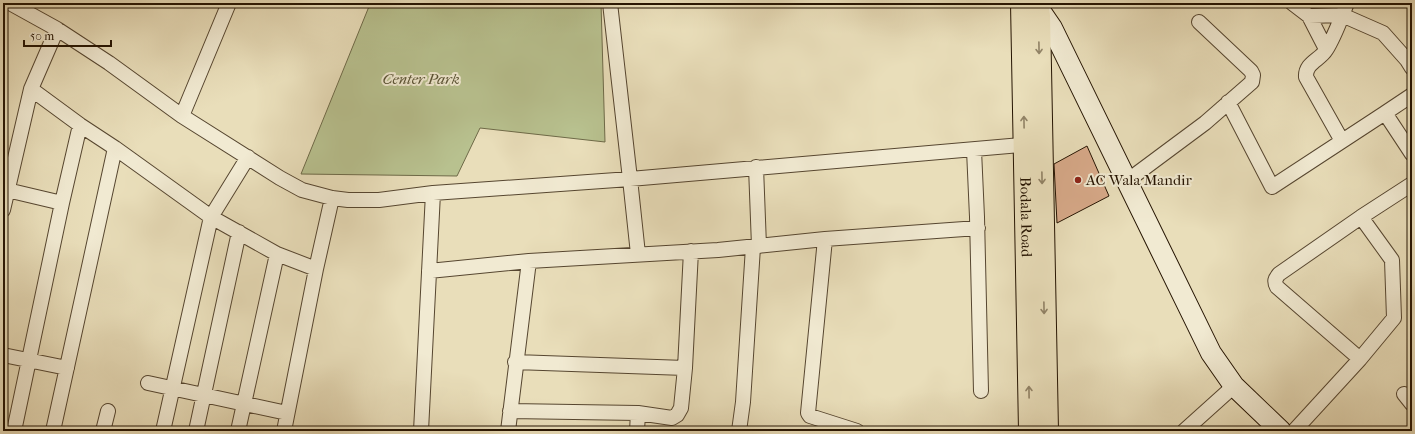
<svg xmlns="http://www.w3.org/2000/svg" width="1415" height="434" font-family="'IM FELL French Canon',serif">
<rect width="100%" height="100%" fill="#e9deba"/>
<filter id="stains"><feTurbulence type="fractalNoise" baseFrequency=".005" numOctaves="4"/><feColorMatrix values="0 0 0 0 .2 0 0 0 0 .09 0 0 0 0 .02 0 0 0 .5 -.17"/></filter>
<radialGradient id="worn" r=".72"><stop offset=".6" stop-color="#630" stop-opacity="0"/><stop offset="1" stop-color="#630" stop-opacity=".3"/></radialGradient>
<path fill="#b8c18f" stroke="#6e6a48" d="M388,3H601L605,142L480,128L457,176L301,174L370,4Z"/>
<path fill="#d8aa8a" stroke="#251402" d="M1087,146L1109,196L1057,223L1054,164Z"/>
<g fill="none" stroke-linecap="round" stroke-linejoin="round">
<g stroke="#564630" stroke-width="16">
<path id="street" d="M10,3L57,29L109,63L182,116L280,178L302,190L332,198L348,200H379L433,193L630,179L1033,144
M610,3L630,179L638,254
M1292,3L1309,16L1342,15L1383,33L1407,60L1412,68
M1309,16L1326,49
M31,89L80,125L115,148L211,217L277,254L316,269
M1412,95L1385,113L1412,154
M1228,102L1272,187L1385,113
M182,116L229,3
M1342,141L1306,77C1305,63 1320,60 1326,50C1335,36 1341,18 1347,3
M974,150L977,217L981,391
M756,167L759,246
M1127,181L1205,123L1252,82L1253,75L1251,71L1199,22
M7,190L62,203
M3,210L31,89L57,29
M429,271L529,261L718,250L825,239
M3,355L67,368
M1360,359L1277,287C1274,281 1275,279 1279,274L1361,217L1412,184
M515,362L685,368L691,251
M148,383L287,413
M1404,394L1412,404
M510,411L638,413L637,431
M638,413L672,418L677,415L681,408L685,368
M14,431L62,203L80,125
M53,431L115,148
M103,431L108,411
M163,431L211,217L248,157
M196,431L239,232
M238,431L277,254
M284,431L316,269L332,198
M421,431L433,193
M508,431L529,261
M739,431L743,402L753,247
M857,431L810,416L808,413L825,239L978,228
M1184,431L1234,386
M1294,431L1360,359L1394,318L1392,260L1361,217"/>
</g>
<g stroke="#251402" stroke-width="22">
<path id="secondary" d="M1034,4L1039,9L1052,28L1211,353L1234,386L1281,431"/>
</g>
<g stroke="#251402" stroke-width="24">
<g id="primary">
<path id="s1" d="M1022,3L1030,431"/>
<path d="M1037,3L1039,16L1047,431"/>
</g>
</g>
<use href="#street" stroke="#f1ead2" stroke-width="14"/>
<use href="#secondary" stroke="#f1ead2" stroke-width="20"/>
<use href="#primary" stroke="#e9deba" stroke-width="22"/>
</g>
<defs><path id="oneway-shaft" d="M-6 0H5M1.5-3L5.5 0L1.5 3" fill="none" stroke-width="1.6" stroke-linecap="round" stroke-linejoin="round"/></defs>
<g stroke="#918367">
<use href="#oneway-shaft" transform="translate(1039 48) rotate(89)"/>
<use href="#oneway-shaft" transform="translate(1024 122) rotate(-91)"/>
<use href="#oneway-shaft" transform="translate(1042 178) rotate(89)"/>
<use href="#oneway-shaft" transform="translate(1044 308) rotate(89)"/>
<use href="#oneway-shaft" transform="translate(1029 392) rotate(-91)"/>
</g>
<circle fill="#8f2418" stroke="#f1ead2" stroke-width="1.5" cx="1078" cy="180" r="4"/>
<g text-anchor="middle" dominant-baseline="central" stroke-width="4" stroke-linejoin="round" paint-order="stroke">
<g font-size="15" font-style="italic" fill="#585133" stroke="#f1ead2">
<text x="421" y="79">Center Park</text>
</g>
<g font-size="15" fill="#251402" stroke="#f1ead2" text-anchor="start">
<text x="1086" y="180">AC Wala Mandir</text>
</g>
<g font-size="15" fill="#251402" stroke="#f1ead2">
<text stroke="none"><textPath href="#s1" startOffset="214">Bodala Road</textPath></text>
</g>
</g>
<rect width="1415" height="434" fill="none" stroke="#e9deba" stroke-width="16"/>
<rect x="4" y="4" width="1407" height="426" fill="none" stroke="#251402" stroke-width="2"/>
<rect x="8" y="8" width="1399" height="418" fill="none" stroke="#251402"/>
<path d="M24 40v6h87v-6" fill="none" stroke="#251402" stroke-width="2"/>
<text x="30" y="40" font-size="12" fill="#251402" stroke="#f1ead2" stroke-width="3" paint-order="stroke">50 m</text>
<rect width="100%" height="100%" filter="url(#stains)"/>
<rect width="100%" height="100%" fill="url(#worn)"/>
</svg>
